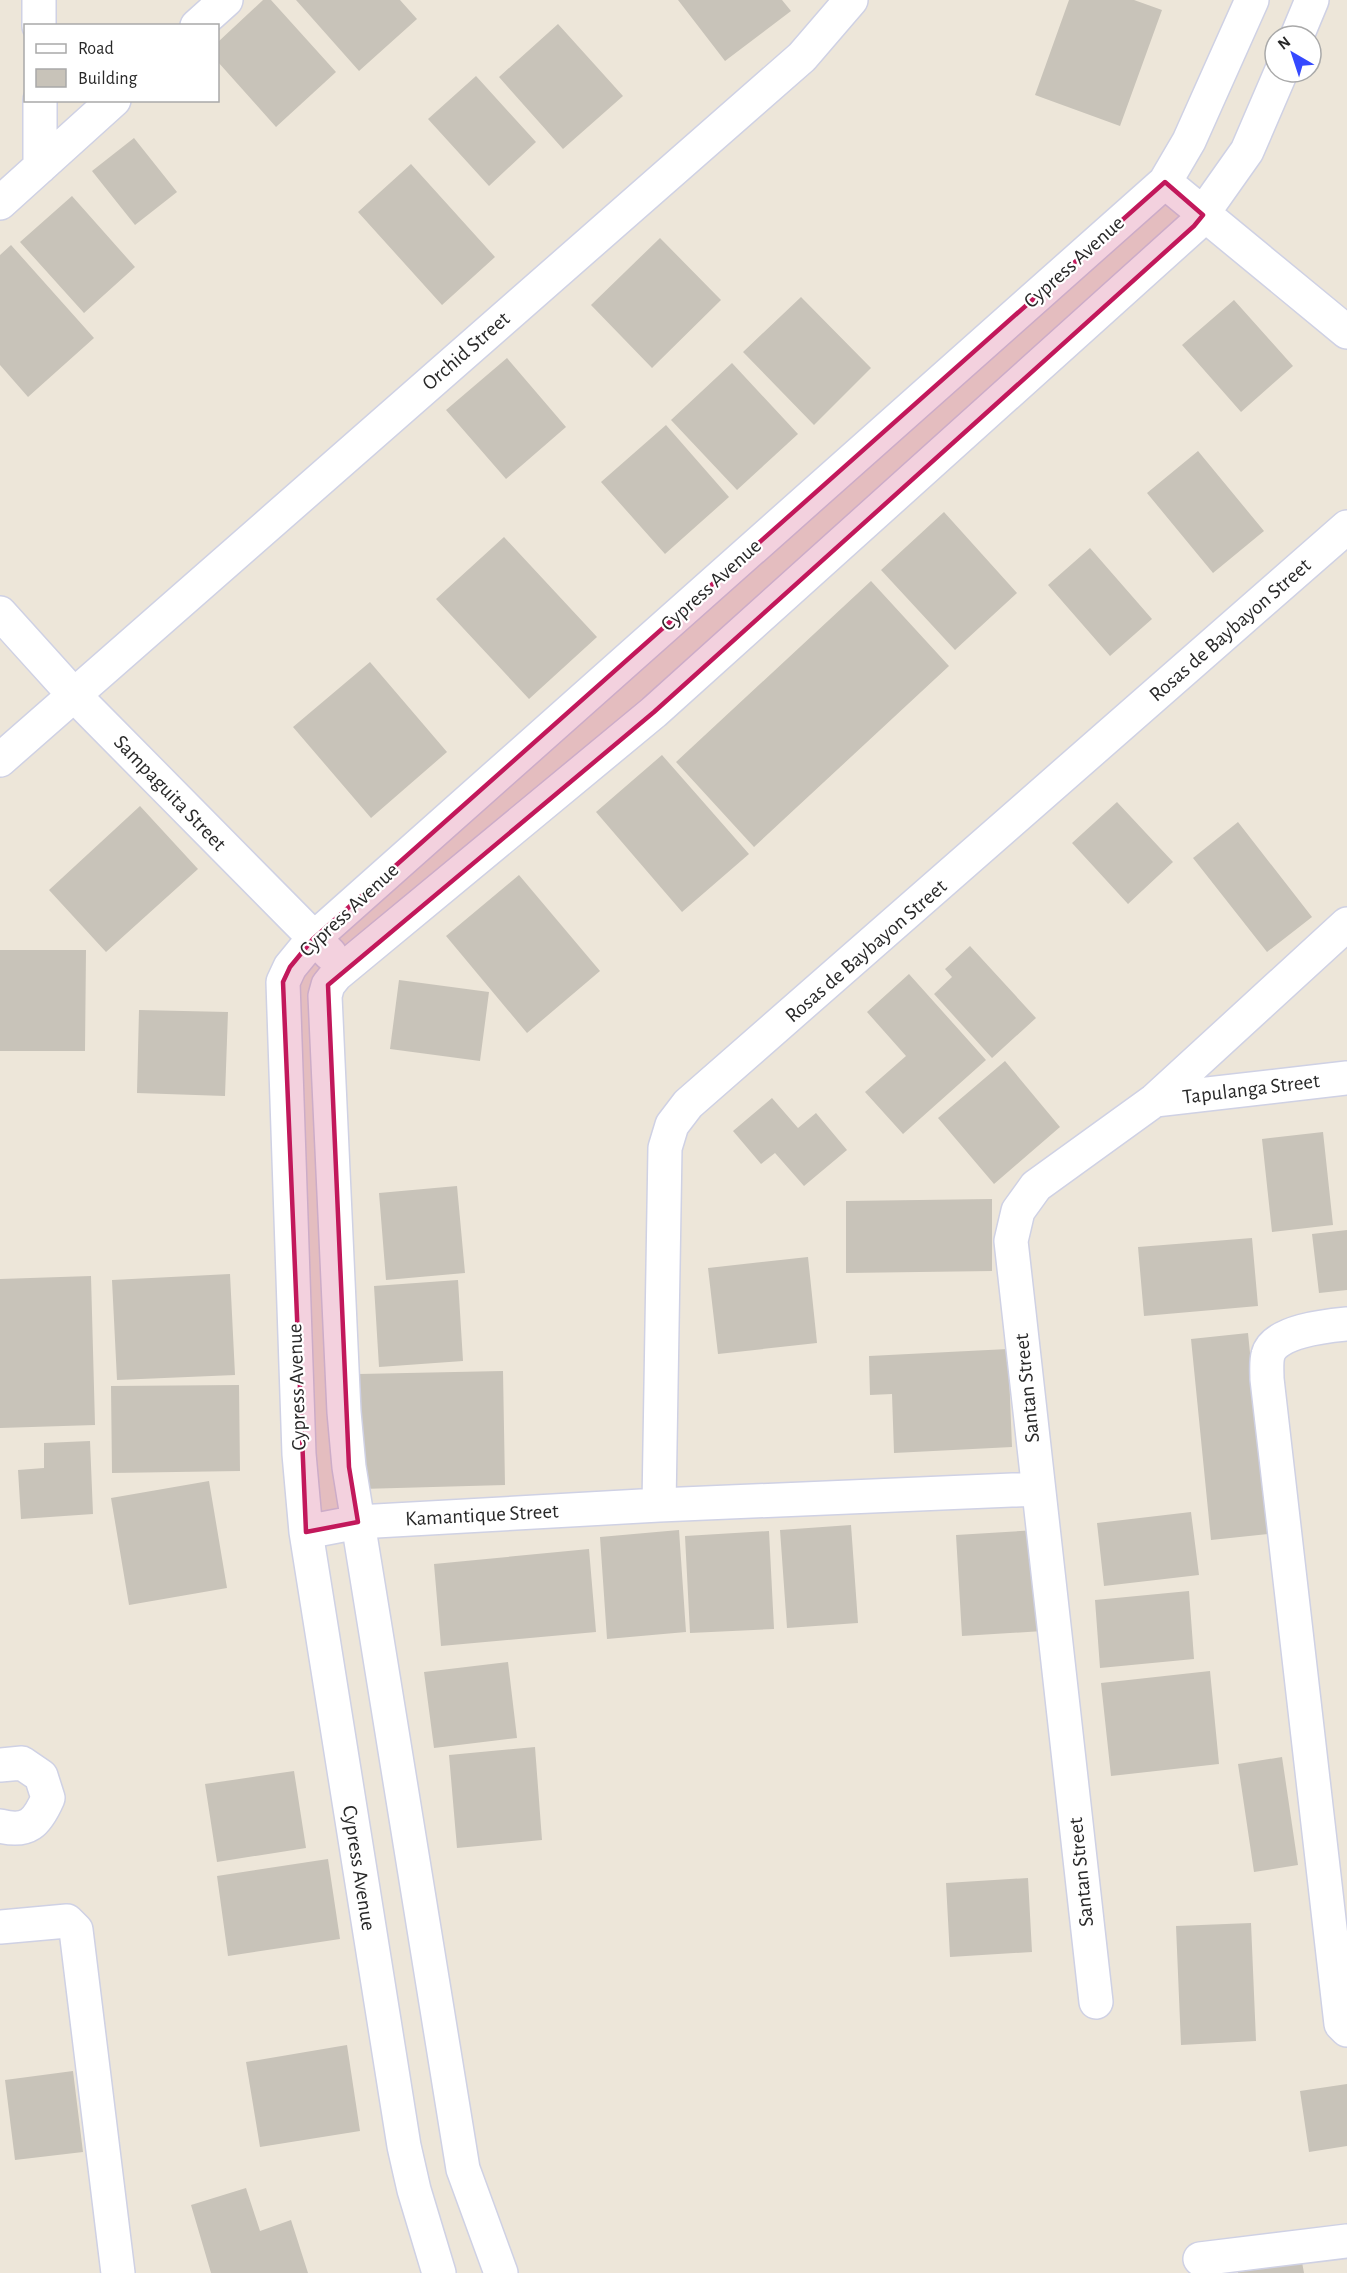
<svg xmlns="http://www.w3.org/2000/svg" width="1347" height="2273" font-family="'Alegreya Sans',sans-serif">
<rect width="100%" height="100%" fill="#ede6d9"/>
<path fill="#c8c3b9" d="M263,0H271L336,72L276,127L218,62V42Z
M296,0H400L417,19L359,71Z
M678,0H782L791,11L725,61Z
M1069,0H1134L1162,10L1120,126L1035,95Z
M558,24L623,96L563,149L499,77Z
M476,76L536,142L489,186L428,119Z
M134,138L177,192L135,225L92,171Z
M411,164L495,257L442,305L358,212Z
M72,196L135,267L84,313L20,242Z
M660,238L721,300L652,368L591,305Z
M11,245L94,338L28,397L0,365V255Z
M801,297L871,368L814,425L743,352Z
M1234,300L1293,366L1241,412L1182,345Z
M507,358L566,427L506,479L446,410Z
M732,363L798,434L737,490L671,420Z
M666,425L729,497L665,554L601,482Z
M1198,451L1264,531L1213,573L1147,493Z
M944,512L1017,593L955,650L881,570Z
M504,537L597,637L529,699L436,599Z
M1090,548L1152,619L1110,656L1048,585Z
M871,581L949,666L754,847L676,762Z
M370,662L447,752L371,818L293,727Z
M662,755L749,854L682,912L596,812Z
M1117,802L1173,862L1128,904L1072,843Z
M140,806L198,869L106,952L49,890Z
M1238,822L1312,917L1267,952L1193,858Z
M519,875L600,971L527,1033L446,936Z
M970,946L1036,1018L992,1058L934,994L952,977L945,969Z
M0,950H86L85,1051H0Z
M909,974L986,1060L903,1134L865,1092L906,1056L867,1012Z
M399,980L489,992L480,1061L390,1049Z
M139,1010L228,1012L225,1096L137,1093Z
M1005,1061L1060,1127L994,1184L938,1118Z
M772,1098L798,1128L816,1113L847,1150L804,1186L775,1153L761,1164L733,1131Z
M1323,1132L1333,1225L1272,1232L1262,1139Z
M457,1186L465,1273L386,1280L379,1193Z
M992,1199V1271L846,1273V1201Z
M1347,1230V1290L1319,1293L1312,1234Z
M1252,1238L1258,1306L1144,1316L1138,1247Z
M808,1257L817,1343L718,1354L708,1268Z
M230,1274L235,1375L117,1380L112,1280Z
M91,1276L95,1425L0,1428V1279Z
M458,1280L463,1361L379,1367L374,1286Z
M1248,1333L1268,1534L1211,1540L1191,1339Z
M1008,1349L1012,1447L894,1453L892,1394L870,1395L869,1356Z
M503,1371L505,1485L361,1489L359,1374Z
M239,1385L240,1471L112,1473L111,1386Z
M90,1441L93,1514L21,1519L18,1470L44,1468V1443Z
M209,1481L227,1588L129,1605L111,1498Z
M1191,1512L1199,1575L1104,1586L1097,1523Z
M851,1525L858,1623L787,1628L780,1530Z
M679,1530L686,1632L607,1639L600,1537Z
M1037,1530L1043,1631L962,1636L956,1535Z
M769,1531L774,1629L690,1633L685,1536Z
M589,1549L596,1632L441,1646L434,1564Z
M1189,1591L1194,1659L1100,1668L1095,1600Z
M508,1662L517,1738L434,1748L424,1672Z
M1210,1671L1219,1764L1111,1776L1101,1683Z
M535,1747L542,1840L457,1848L449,1755Z
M1282,1757L1298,1865L1254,1872L1238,1764Z
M294,1771L306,1848L217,1862L205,1784Z
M328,1859L340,1939L228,1956L217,1876Z
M1028,1878L1032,1952L950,1957L946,1883Z
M1251,1923L1256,2041L1181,2045L1176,1926Z
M347,2045L360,2131L260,2147L246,2062Z
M73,2071L83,2152L15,2160L5,2080Z
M1347,2084V2146L1309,2152L1300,2091Z
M246,2188L260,2231L291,2220L308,2273H211L191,2205Z
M1302,2262L1304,2273H1238V2272Z"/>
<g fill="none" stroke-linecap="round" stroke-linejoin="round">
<g stroke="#cfd1e4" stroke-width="36">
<path id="street" d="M39,0V26
M197,26L226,0
M1297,36L1312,0
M40,100V167
M1165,182L1347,332
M0,203L114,100
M0,613L74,695L330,954
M0,760L802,57L851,0
M1155,1100L1347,1078
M1347,1324C1326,1326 1274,1331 1268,1355C1266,1362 1267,1372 1267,1379L1341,2024L1347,2030
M659,1505L665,1148L672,1125L688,1104L1347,527
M306,1532L358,1522L659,1505L1038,1489
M0,1765L22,1763L41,1776L48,1798C37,1823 28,1833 0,1826
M0,1927L67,1921L76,1930L118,2273
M1096,2002L1011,1241L1018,1211L1036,1186L1155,1100L1347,924
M1200,2259L1347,2241
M439,2273L414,2190L404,2146L306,1532L299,1454L283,982L290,967L313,939L1165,182L1189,141L1252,0
M501,2273L463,2169L349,1467L344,1412L325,996L328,985L336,975L654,712L1194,226L1247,151L1281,72"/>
</g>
<use href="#street" stroke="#fff" stroke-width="33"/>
</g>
<path fill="#c2185b" fill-opacity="0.2" stroke="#c2185b" stroke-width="4.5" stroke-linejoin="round" d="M1165,182L1203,215L1194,226L654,712L328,985L349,1467L358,1522L306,1532L283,982L290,967L313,939Z"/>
<g text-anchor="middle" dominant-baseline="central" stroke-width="4.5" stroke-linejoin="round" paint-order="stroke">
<g font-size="21" fill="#292929" stroke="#fff">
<text transform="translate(1074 262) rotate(-42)">Cypress Avenue</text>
<text transform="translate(466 351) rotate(-41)">Orchid Street</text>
<text transform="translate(711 585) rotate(-42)">Cypress Avenue</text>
<text transform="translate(1230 630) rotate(-41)">Rosas de Baybayon Street</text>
<text transform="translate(170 793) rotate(46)">Sampaguita Street</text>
<text transform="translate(349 910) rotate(-43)">Cypress Avenue</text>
<text transform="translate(866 951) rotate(-41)">Rosas de Baybayon Street</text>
<text transform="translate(1251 1089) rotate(-7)">Tapulanga Street</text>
<text transform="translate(297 1387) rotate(-92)">Cypress Avenue</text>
<text transform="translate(1027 1388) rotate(-96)">Santan Street</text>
<text transform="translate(482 1515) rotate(-3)">Kamantique Street</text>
<text transform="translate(359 1868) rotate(81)">Cypress Avenue</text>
<text transform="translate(1081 1872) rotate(-96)">Santan Street</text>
</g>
</g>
<rect x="24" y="24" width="195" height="78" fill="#ffffff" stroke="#a9a9a9" stroke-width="1.5"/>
<rect x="36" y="44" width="30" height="9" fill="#ffffff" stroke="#a9a9a9" stroke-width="1.5"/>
<text x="78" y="54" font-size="18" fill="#292929">Road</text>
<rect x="36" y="69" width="30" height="18" fill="#c8c3b9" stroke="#a9a9a9" stroke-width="1.5"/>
<text x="78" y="84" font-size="18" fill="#292929">Building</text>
<g transform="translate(1293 54) rotate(321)"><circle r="28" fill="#ffffff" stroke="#a9a9a9" stroke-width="1.5"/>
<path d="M0-4.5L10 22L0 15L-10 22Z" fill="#3549ff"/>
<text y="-9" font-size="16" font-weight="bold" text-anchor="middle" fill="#292929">N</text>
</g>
</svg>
